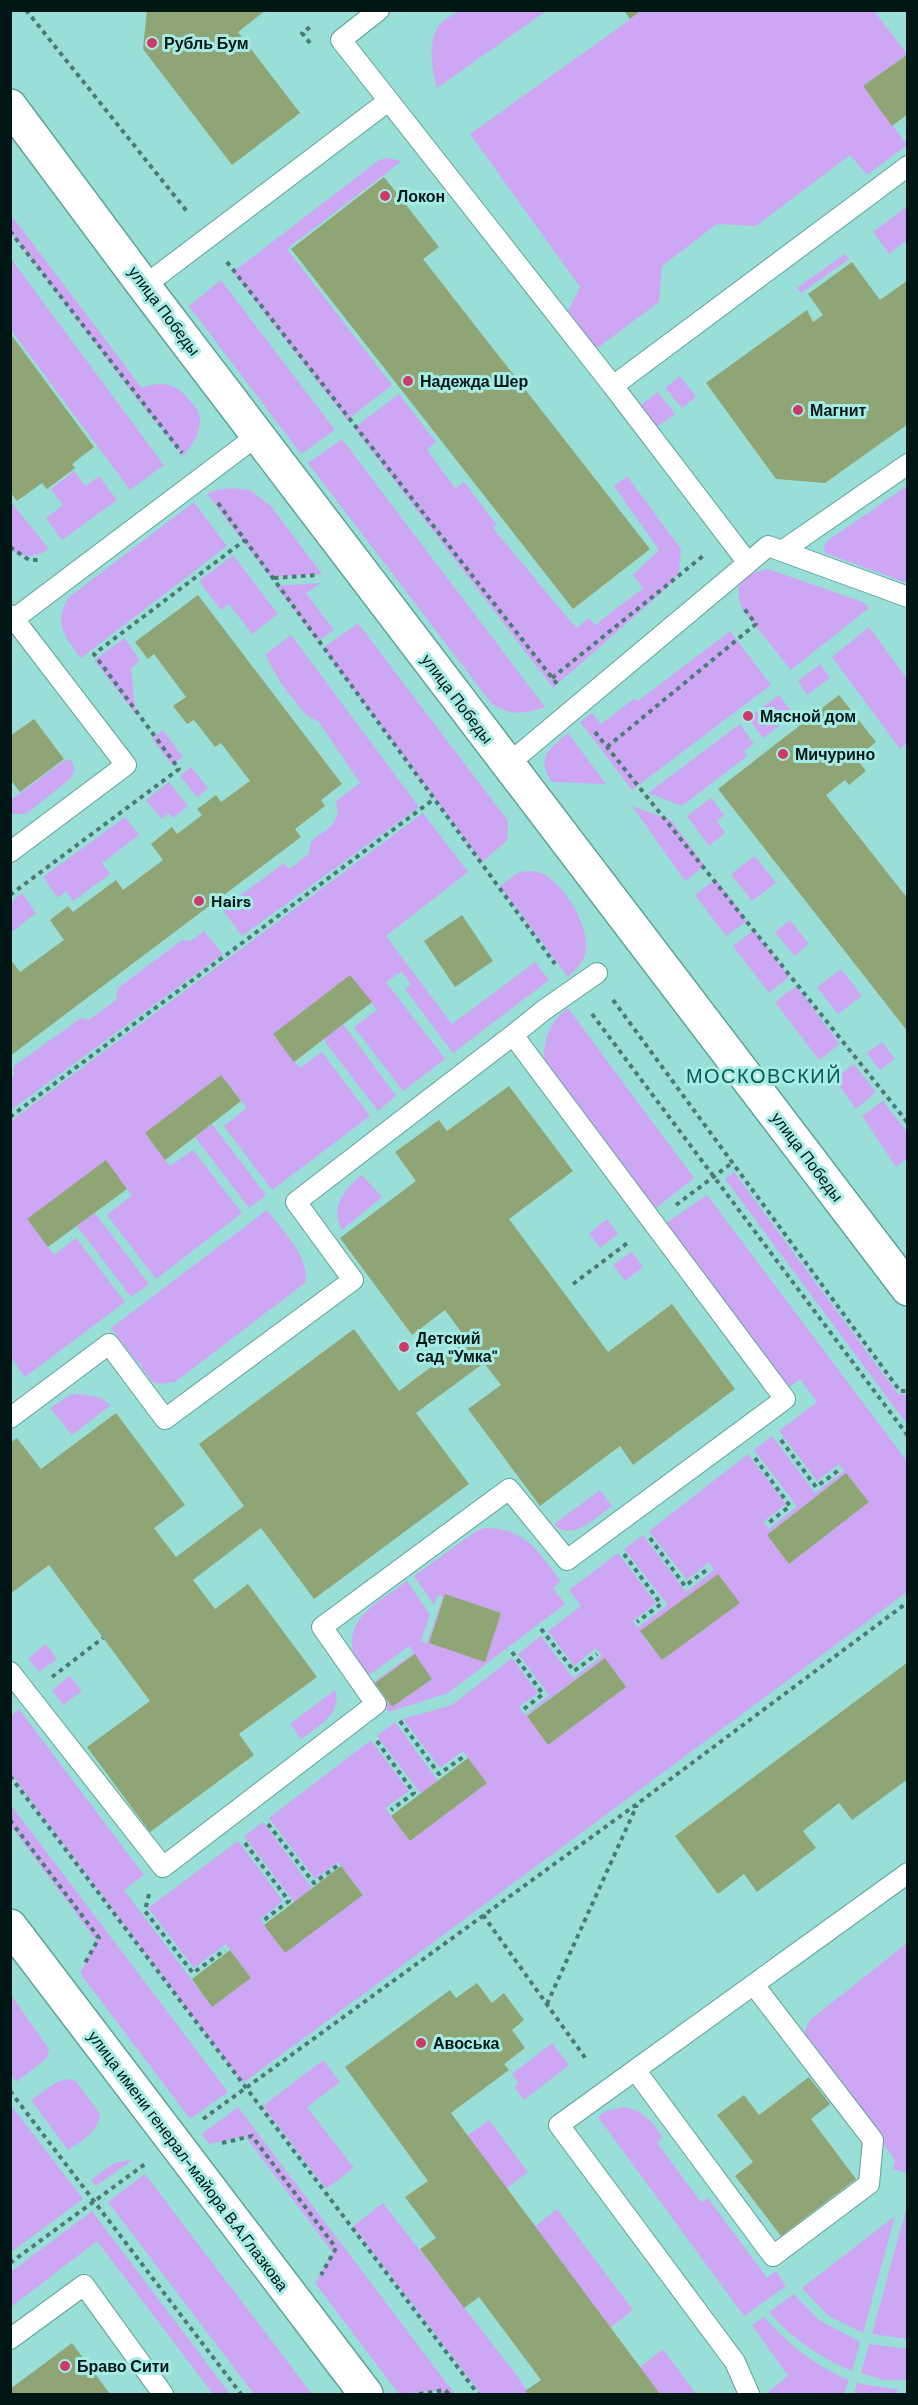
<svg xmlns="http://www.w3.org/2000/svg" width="918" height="2405" font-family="'DM Sans',sans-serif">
<rect width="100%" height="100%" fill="#99dfd7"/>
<path fill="#cea7f4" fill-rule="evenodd" d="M459,11V10L546,11L437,88C432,69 427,44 439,25C443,20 453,15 459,11Z
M642,11H874L907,54L863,86L907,145L867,175L850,155L756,226L717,224L662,266L659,302L596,349L568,311L580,287L470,134Z
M388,158L402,161L287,249L392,385L347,420L233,272L379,160Z
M907,206V240L889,254L873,232Z
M11,215L142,388C162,380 178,384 191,402C195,407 199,411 200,418C201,433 192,446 183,456L133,394L11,232Z
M845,254L849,259L801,293L797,288Z
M11,259L164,465L130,490L11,330Z
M221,280L335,430L301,454L189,306Z
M680,376L696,397L682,408L665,388Z
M658,392L675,414L655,428L638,407Z
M399,394L436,442L427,450L456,489L464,482L497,525L493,528L576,628L589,618L595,625L643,588L633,575L659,550L614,486L627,476L681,549L679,572L667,588L553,688L354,428Z
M342,439L545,707C527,714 508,716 492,704L308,463Z
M74,471L85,486L99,476L117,500L62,540L46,518L63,505L51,489Z
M907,486V583L825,553L824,545L827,541Z
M232,488L250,490L271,506L322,574L270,577L207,494L216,490Z
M10,502H11L49,549C37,557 23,559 11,550Z
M194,502L227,546L81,658C64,637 53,622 69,597Z
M233,555L278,614L252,634L229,604L221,610L199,581Z
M768,569L863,602L869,608L791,670L742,609C733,581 741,575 768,569Z
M321,583L306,593L334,630L318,641L276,586Z
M358,623L508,821L507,841L482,862L323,648Z
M869,627L907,679V743L900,749L832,657Z
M730,631L771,685L632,790L580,722L592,713L601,724L635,698L638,701Z
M291,635L419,807L242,936L222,909L284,863L289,869L309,854L311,841C327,828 342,824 336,801L360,783L319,722L306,715L282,685L265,655Z
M125,638L140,661L131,668L136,715L94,660Z
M820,664L830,678L807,695L798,681Z
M779,695L794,715L763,738L748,718Z
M740,724L754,744L744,751L747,756L682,806L648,793Z
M163,730L183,757L172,765L152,739Z
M568,733L606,784L552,782C535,757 549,749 568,733Z
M71,759L75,769L71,778L26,814H11V800L63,761Z
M191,767L208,788L197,797L180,776Z
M169,782L188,806L173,818L169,813L162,819L146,800Z
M711,798L724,815L717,821L725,833L709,846L687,816Z
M632,806L671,820L705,866L685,881Z
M423,813L468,872L386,936L452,1024L535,962L549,980L453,1053L405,989L411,984L401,972L386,982L445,1059L403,1091L354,1027L377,1010L350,975L273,1034L300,1068L322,1052L370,1116L272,1190L224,1126L247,1108L221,1075L145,1134L170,1166L193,1150L242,1213L156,1279L107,1215L132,1195L106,1161L27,1219L54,1255L76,1238L125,1302L25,1377L11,1357V1121Z
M125,817L139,835L102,863L110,874L73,901L66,891L58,898L43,877Z
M755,856L776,883L752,901L731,874Z
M531,871C558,871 590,924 586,950C584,962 577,969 568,977L500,886L519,872Z
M716,879L747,921L726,936L695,895Z
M22,893L36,913L11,933V902Z
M790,920L809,944L794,956L775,932Z
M754,930L789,977L769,993L733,946Z
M204,931L223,954L11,1110V1078L14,1076V1066L81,1018L89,1020L116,1000L118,988L182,940L190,941Z
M841,969L862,996L838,1014L817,987Z
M796,986L840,1044L819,1060L775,1002Z
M568,1008L694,1178L651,1212L544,1061C543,1038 550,1022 568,1008Z
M343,1024L396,1096L378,1111L323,1039Z
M882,1042L895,1059L880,1070L867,1053Z
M854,1064L876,1092L856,1109L834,1079Z
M883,1101L907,1132V1159L896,1167L862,1116Z
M212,1124L266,1195L249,1208L195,1137Z
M734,1172L898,1394L907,1395V1424L725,1179Z
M362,1175L382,1197L342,1230C329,1207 345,1189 362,1175Z
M707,1195L907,1461V1592L243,2083L11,1774V1716L19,1709L144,1875L124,1890L212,2007L251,1978L226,1944L194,1968L148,1908L238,1841L283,1901L260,1919L285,1953L363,1894L338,1862L315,1879L269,1818L371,1740L409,1791L385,1808L410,1841L487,1783L463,1751L440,1768L403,1719L452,1705L512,1658L538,1693L519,1707L525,1715L549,1695L518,1654L541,1636L573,1678L602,1656L596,1648L574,1666L548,1631L581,1606L569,1590L618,1553L656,1603L633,1621L637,1628L668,1605L624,1549L643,1535L686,1592L714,1570L709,1562L687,1580L649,1531L748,1454L786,1504L763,1522L769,1529L797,1506L754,1450L772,1436L815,1493L844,1471L839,1464L817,1481L779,1431L817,1402L800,1379L785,1390L662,1226ZM846,1473L869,1502L789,1564L767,1535ZM718,1574L739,1603L662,1660L640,1632ZM605,1658L626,1687L548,1745L527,1715Z
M267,1210C281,1229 312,1259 305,1283L175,1382L160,1384L153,1382L111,1328Z
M95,1213L149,1284L131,1297L77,1226Z
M607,1219L618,1234L600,1248L589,1233Z
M632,1252L643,1267L625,1281L613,1265Z
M79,1394L99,1397L111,1405L72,1435L50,1408L70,1395Z
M600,1490L612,1506C596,1517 572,1543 554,1524Z
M485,1528C526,1528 538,1552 561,1581L553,1588L565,1604L448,1693L389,1712L369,1685L414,1653L409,1646L364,1679C333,1624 367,1610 407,1581L430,1615L421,1641L427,1643L443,1597L438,1595L434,1605L414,1576L476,1531ZM445,1595L501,1613L485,1661L429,1643ZM415,1655L432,1679L392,1707L375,1683Z
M46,1644L57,1659L39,1672L28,1658Z
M70,1676L82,1691L63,1705L52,1690Z
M335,1690C343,1714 318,1726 301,1739L290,1724Z
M395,1722L438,1781L421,1794L377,1736Z
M11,1805L228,2092L190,2119L80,1973L97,1942L11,1826Z
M263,1822L312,1888L294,1902L244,1836Z
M907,1943L908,2169L906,2173L893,2169L895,2160L805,2037V2030L810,2020Z
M11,1995L49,2049L47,2058L16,2082L11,2075Z
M552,2043L569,2065L524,2100L514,2087L519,2083L512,2074Z
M323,2060L340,2082L307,2107L354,2168L326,2189L263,2106Z
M66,2079L76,2081L100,2114C98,2133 81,2141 68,2150L31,2100L57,2082Z
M10,2104L83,2199L11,2252H10Z
M238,2107L455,2394H442L438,2390L399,2394L315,2283L333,2253L245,2136L209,2144L202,2134Z
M624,2107C643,2110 653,2122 663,2138L657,2143L701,2202L708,2198L767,2278L776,2271L786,2286L744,2316L598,2117L606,2111Z
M489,2120L528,2172L503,2191L464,2138Z
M134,2159L96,2186L91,2180L114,2163Z
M145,2174L312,2394H254L108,2202Z
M383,2203L518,2377L529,2394H481L353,2226Z
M907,2206H908L907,2339L872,2334Z
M557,2209L633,2310L609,2329L533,2228Z
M92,2211L230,2394H213L97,2241L11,2307V2272Z
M895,2216L863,2333L829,2316L802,2288Z
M794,2294L819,2320L860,2342L852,2371C819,2357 792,2339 769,2312Z
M764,2317C789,2345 814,2365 849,2380L844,2394H766L788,2376L752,2325Z
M869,2344L907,2349V2380H884L861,2373Z
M663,2349L696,2394H660L639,2368Z
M857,2382L862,2384L900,2390L894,2394H854Z"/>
<path fill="#90a575" d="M147,10H266L238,32L300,113L232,165L143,49Z
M624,10H642L630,19Z
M908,54V114L892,126L863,86Z
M384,177L439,247L423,259L650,549L573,609L291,249Z
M852,262L880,300L908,280V424L825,483L776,479L706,383L807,310L813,322L823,315L808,294Z
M10,333L94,447L72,464L75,468L47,489L42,483L17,501L10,492Z
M198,595L342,784L321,800L325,806L295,829L301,837L10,1056V959L20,972L64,940L50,920L68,906L73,912L116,880L123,890L163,860L151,844L172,827L177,834L202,815L197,809L216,795L221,802L250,781L221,743L215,747L194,720L187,724L173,706L186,697L154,654L148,659L135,642Z
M839,695L876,742L856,758L866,771L849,785L845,780L826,795L908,899V1032L718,789Z
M34,719L64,759L20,792L10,779V736Z
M462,915L493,961L455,987L424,941Z
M350,975L372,1002L294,1062L273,1034Z
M221,1075L241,1101L165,1160L145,1133Z
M509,1086L573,1171L509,1219L608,1352L672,1304L735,1389L633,1465L620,1446L540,1506L468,1409L501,1385L484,1363L416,1413L469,1484L314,1599L261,1528L193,1580L215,1609L248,1584L317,1677L239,1734L254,1755L150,1832L87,1747L150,1701L49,1565L10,1594V1443L17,1438L41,1469L116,1413L185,1505L154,1528L176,1557L244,1506L199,1444L354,1329L399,1391L467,1340L445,1310L412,1335L340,1238L416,1181L395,1152L439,1120L447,1131Z
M106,1160L127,1189L48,1247L27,1219Z
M846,1473L869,1502L789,1564L767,1535Z
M718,1574L740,1603L662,1660L640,1631Z
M445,1594L501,1613L485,1662L429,1643Z
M415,1654L432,1679L392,1707L375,1683Z
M605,1658L626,1687L548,1745L527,1716Z
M908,1662V1779L852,1820L839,1803L803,1831L816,1848L757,1892L744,1874L718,1894L675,1836Z
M468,1758L487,1783L410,1841L391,1816Z
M341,1866L363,1895L285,1953L264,1925Z
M230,1950L251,1978L212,2007L192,1979Z
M477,1983L492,2003L504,1993L524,2020L512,2030L525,2048L504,2064L509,2070L451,2113L660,2394H528L525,2391L541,2380L479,2297L464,2308L420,2249L436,2238L405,2197L428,2181L345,2067L450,1990L456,1998Z
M809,2077L830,2104L811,2119L856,2179L781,2236L735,2176L753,2162L717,2115L744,2095L759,2115Z
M72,2343L110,2394H10V2389Z"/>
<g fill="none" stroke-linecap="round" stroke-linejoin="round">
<g stroke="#5ea39b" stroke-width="22">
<path id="lane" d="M379,10L341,40L613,386
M144,286L387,102
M782,551L908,464
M748,563L768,546L908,597
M10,615L14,619L258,435
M507,765L748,563L613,386L908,166
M10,852L126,765L14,619
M513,1035L544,1010L597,973
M10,1418L109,1344L165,1419L353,1280L296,1202L513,1035L785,1399L567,1560L509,1489L322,1627L376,1704L163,1867L10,1672
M636,2071L773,2256L869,2184L873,2140L754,1985
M10,2339L84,2285L163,2394
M749,2394L735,2362L559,2125L908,1873"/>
</g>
<g stroke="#5ea39b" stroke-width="36">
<path id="street" d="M10,106L144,286L908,1289
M10,1926L366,2394"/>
</g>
<path stroke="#4b7974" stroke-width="4" stroke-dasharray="4.5 4.5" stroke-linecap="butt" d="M26,10L189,214
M310,43L302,33L313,25
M10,231L182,453
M227,262L557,684
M218,503L555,964
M10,547L29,560H39
M274,578L317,575
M552,678L703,556
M595,732L908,1123
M607,747L756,624L742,606
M10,895L179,769L94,654L245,540
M613,1000L900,1391H908
M592,1014L908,1436
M10,1117L434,799
M676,1205L732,1163
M573,1284L630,1241
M781,1440L816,1487L839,1470
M755,1458L790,1506L767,1524
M650,1538L685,1586L709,1568
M624,1554L661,1604L637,1622
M541,1629L574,1671L597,1654
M512,1652L543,1694L524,1709
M52,1677L103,1638
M400,1721L439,1774L463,1757
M377,1741L414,1793L391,1810
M10,1776L478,2394
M10,1820L99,1938L85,1963
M268,1824L314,1883L337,1866
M245,1843L289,1901L264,1920
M149,1894L145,1911L193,1973L225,1950
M483,1915L586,2059
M547,2004L637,1805
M10,2091L241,2394
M203,2119L637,1804L908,1602
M222,2143L252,2136L336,2248L321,2275
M907,2194L908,2195
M10,2263L145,2164
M419,2394L445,2390L449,2394"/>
<use href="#lane" stroke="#fff" stroke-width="20"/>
<use href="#street" stroke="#fff" stroke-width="33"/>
</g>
<g fill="#ca3c67" stroke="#a6ece4" stroke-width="2">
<circle cx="152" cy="43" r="6"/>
<circle cx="385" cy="196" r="6"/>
<circle cx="408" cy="381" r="6"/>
<circle cx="798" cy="410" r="6"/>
<circle cx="748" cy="716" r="6"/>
<circle cx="783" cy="754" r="6"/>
<circle cx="199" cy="901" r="6"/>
<circle cx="404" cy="1347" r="6"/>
<circle cx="421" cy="2043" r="6"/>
<circle cx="65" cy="2366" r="6"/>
</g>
<g text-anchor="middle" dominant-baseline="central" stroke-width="6" stroke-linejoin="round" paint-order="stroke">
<g font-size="16" font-weight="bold" fill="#001715" stroke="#a6ece4" text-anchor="start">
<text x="164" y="43">Рубль Бум</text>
<text x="397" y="196">Локон</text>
<text x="420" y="381">Надежда Шер</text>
<text x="810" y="410">Магнит</text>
<text x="760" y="716">Мясной дом</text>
<text x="795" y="754">Мичурино</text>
<text x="211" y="901">Hairs</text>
<text x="416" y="1338">Детский<tspan x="416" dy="18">сад "Умка"</tspan></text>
<text x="433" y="2043">Авоська</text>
<text x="77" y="2366">Браво Сити</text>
</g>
<g font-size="16" fill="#001715" stroke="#a6ece4">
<text transform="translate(164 311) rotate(53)">улица Победы</text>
<text transform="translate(457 699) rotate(53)">улица Победы</text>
<text transform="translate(807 1157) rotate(53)">улица Победы</text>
<text transform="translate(188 2161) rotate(53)">улица имени генерал-майора В.А.Глазкова</text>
</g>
<g font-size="20" letter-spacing="1.5" fill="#0a5a54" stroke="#a6ece4">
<text x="764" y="1076">МОСКОВСКИЙ</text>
</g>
</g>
<rect width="918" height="2405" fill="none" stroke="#001715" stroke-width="24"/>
</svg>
